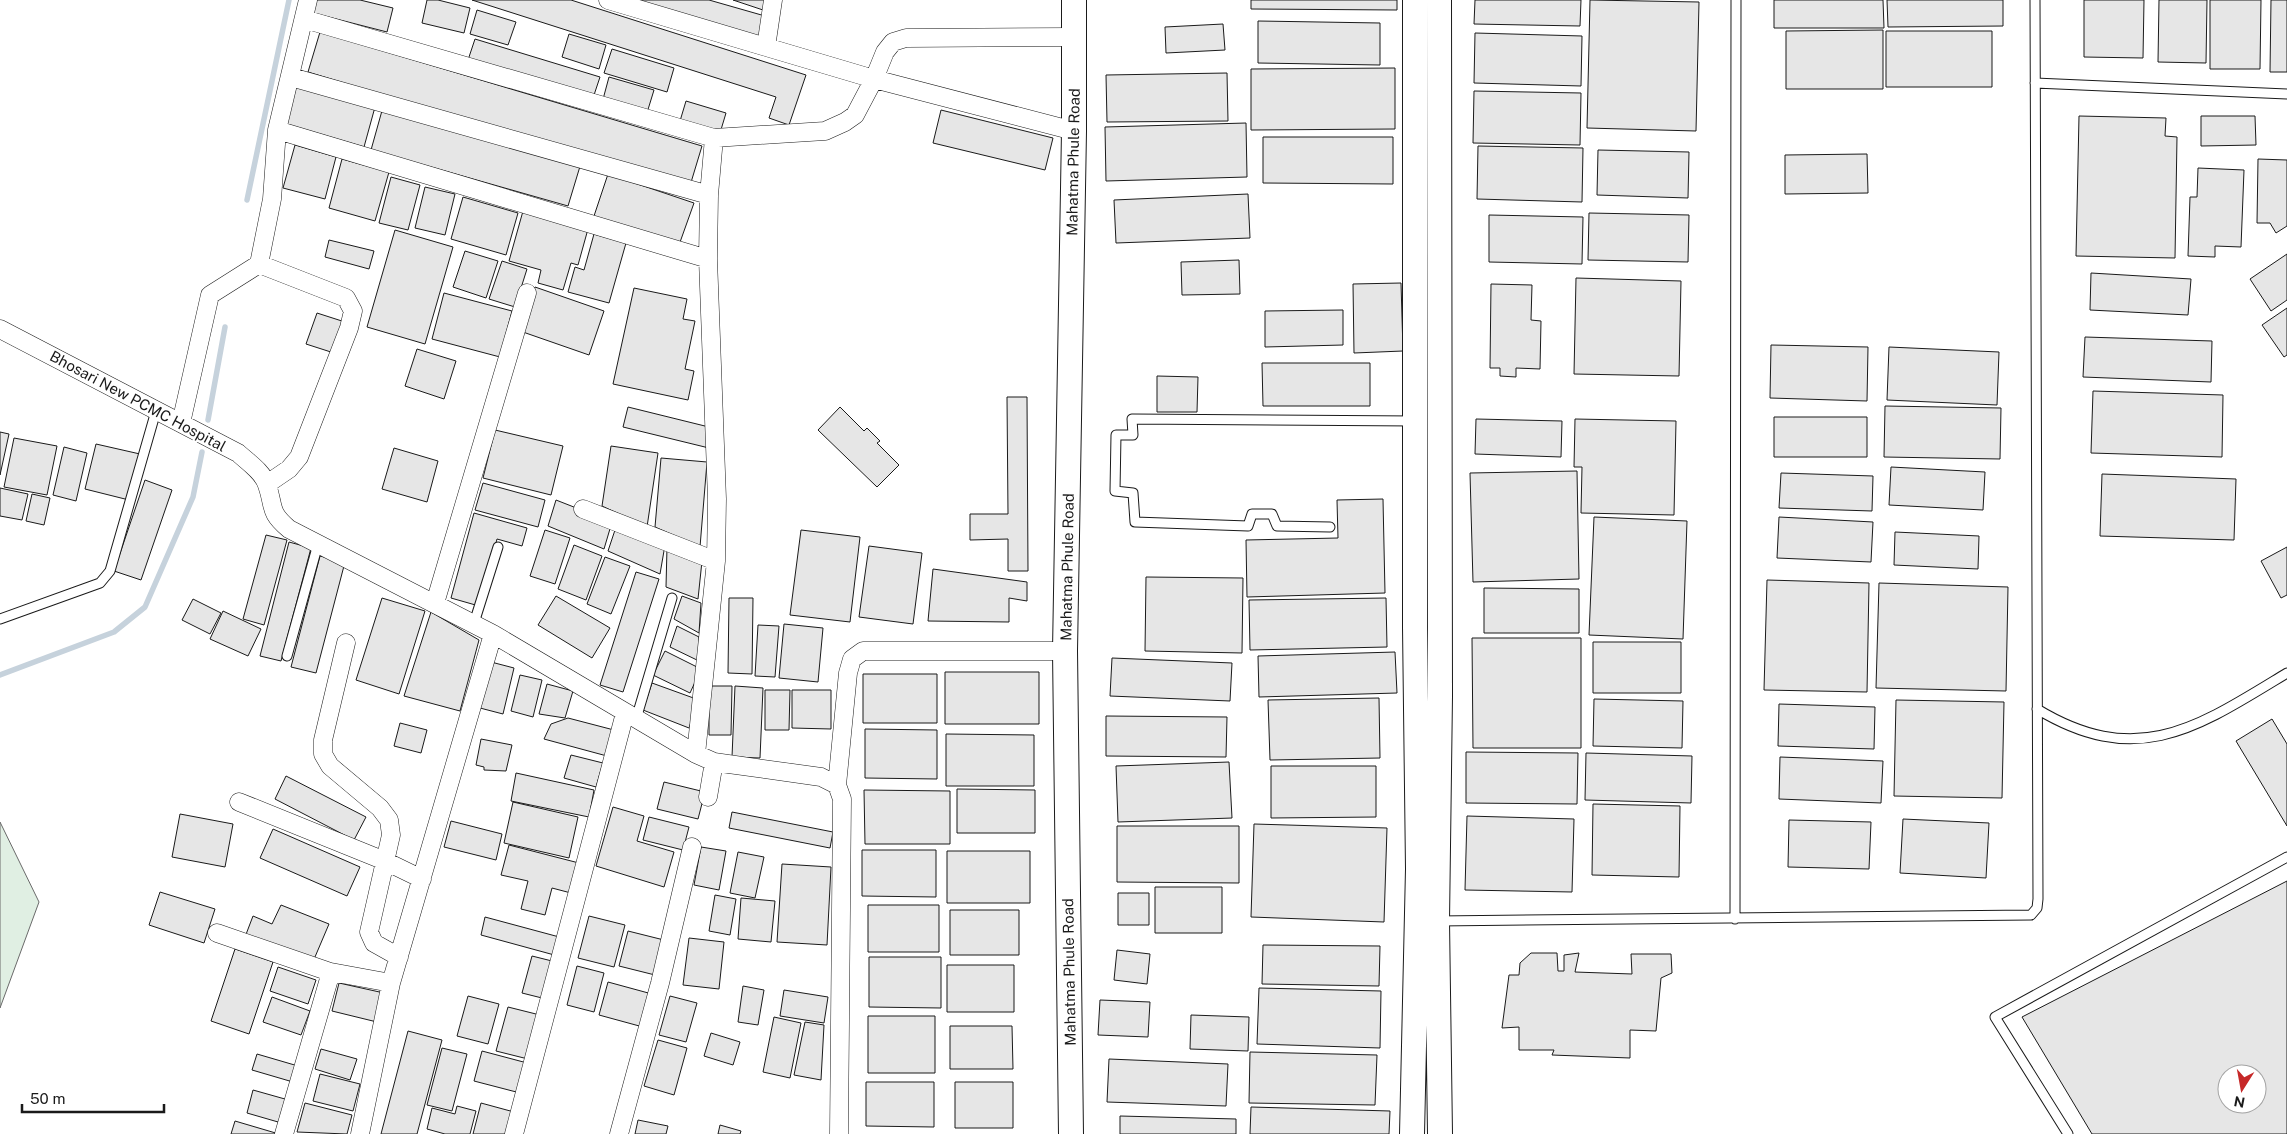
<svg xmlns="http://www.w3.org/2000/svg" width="2287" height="1134" font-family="'Public Sans',sans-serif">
<rect width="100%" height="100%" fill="#fff"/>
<path fill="#e0efe3" stroke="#6a6a6a" d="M0,822L39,902L0,1008Z"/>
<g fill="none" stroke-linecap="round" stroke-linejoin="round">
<path stroke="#c6d2dc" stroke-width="5.5" d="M247,200L289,0
M208,420L225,327
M0,675L114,632L145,607L193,497L202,452"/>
</g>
<path fill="#e6e6e6" stroke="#1a1a1a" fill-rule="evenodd" d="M316,0H360L393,8L387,32L313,13Z
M427,0H438L470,8L464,33L422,23Z
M472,0H571L806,75L789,125L769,118L776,97Z
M642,0H709L765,16L759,38L641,5Z
M733,0H770L766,11Z
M1251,0H1397V10L1251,9Z
M1475,0H1581L1580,26L1474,24Z
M1590,0L1699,2L1696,131L1587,128Z
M1774,0H1883L1884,28H1774Z
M1887,0H2003V26L1888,27Z
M2084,0H2144L2143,58L2084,57Z
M2159,0H2207L2206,63L2158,62Z
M2210,0H2261L2260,69H2210Z
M2271,0H2287V72H2270Z
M477,10L516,22L508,45L470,34Z
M1258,21L1380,23V65L1258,63Z
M1223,24L1225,50L1166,53L1165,27Z
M1883,30V89H1786V31Z
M1886,31H1992V87H1886Z
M320,32L702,146L689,189L308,72Z
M1475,33L1582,36L1581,86L1474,83Z
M569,34L606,45L599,69L562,57Z
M475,39L600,77L593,98L468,60Z
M612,49L674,68L667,92L604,73Z
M1395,68V129L1251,130V69Z
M1227,73L1228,121L1107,122L1106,75Z
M609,77L654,90L646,116L602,103Z
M297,84L375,107L364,147L286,124Z
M1474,91L1581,93L1580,145L1473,143Z
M686,101L726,113L720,133L680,121Z
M383,107L581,163L568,206L371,150Z
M941,110L1053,138L1045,170L933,143Z
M2079,116L2166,118L2165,136L2177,137L2175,258L2076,256Z
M2201,116H2255L2256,145L2201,146Z
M1246,123L1247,177L1106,181L1105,127Z
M1263,137H1393V184L1263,183Z
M295,145L336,157L325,199L283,188Z
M1478,146L1583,148L1582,202L1477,199Z
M1598,150L1689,152L1688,198L1597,195Z
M1867,154L1868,193L1785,194V155Z
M342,159L389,172L375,221L329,208Z
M2258,159L2287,160V226L2276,233L2270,223H2257Z
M2198,168L2244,170L2241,247L2215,246V257L2188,256L2190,197H2197Z
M608,174L694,203L679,245L594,216Z
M391,177L420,185L408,230L379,223Z
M425,187L455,194L445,235L415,228Z
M1248,194L1250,238L1116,243L1114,200Z
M463,197L518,213L506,255L451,239Z
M523,211L588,229L578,265L571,263L563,290L538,283L541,270L509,261Z
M1589,213L1689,215L1688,262L1588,260Z
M1489,215L1583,217L1582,264L1489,262Z
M395,230L453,247L425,344L367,327Z
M594,234L626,243L609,303L568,292L575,267L584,270Z
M329,240L374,251L369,269L325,257Z
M465,251L498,261L486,298L453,287Z
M2287,254V300L2271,311L2250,279Z
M1239,260L1240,294L1182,295L1181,262Z
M502,261L527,269L515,307L489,299Z
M2091,273L2191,279L2188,315L2090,310Z
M1576,278L1681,281L1679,376L1574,374Z
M1401,283L1403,351L1354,353L1353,284Z
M1491,284L1532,285L1531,320L1541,321L1540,369L1516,368V377L1500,376V368H1490Z
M535,287L604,311L589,355L520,331Z
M634,288L687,299L683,319L695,321L685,369L694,371L688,400L613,384Z
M444,293L512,311L500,357L432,339Z
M2287,308V355L2284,357L2262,325Z
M1343,310V345L1265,347V311Z
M317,313L345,322L334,353L306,344Z
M2085,337L2212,341L2211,382L2083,377Z
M1771,345L1868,347L1867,401L1770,398Z
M1889,347L1999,352L1997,405L1887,400Z
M417,349L456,361L444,399L405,386Z
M1262,363H1370V406H1263Z
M1157,376L1198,377L1197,412H1157Z
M2093,391L2223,395L2222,457L2091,453Z
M1007,397H1027L1028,571H1008V539L970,540V514H1008Z
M1885,406L2001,408L2000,459L1884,457Z
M628,407L713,428L709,448L623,427Z
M840,407L864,431L867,428L880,441L877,443L899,465L877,487L818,430Z
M1774,417H1867V457H1774Z
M1476,419L1562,421L1561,457L1475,454Z
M1575,419L1676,421L1674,515L1581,513L1582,467H1574Z
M495,430L563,446L551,495L483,478Z
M0,432L9,434L0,475Z
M14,438L57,446L47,495L4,487Z
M96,444L140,454L129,500L85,489Z
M611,446L658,453L647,527L602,506Z
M64,447L87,453L76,501L53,495Z
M394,448L438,461L427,502L382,489Z
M661,458L707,462L700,547L655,527Z
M1891,467L1985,472L1983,510L1889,505Z
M1577,471L1579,579L1473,582L1470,473Z
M1781,473L1873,476L1872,511L1779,508Z
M2102,474L2236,479L2234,540L2100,536Z
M145,480L172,490L141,580L114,571Z
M483,483L545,500L538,527L475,510Z
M0,488L28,494L22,520L0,516Z
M32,494L50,498L44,525L26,521Z
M1383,499L1385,593L1247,597L1246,540L1338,538L1337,500Z
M556,500L612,522L604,549L548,526Z
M474,513L527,528L522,546L497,539L479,606L451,598Z
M1594,517L1687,521L1683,639L1589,635Z
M1779,517L1873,522L1871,562L1777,558Z
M617,524L665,545L660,574L608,551Z
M545,530L570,538L555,584L530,576Z
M801,530L860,537L850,622L790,615Z
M1895,532L1979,536L1978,569L1894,565Z
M266,535L287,540L264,625L243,619Z
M289,542L311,548L281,661L260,656Z
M574,545L602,556L586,600L558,589Z
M869,546L922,553L913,624L859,617Z
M667,547L702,561L698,599L666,587Z
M2287,547V595L2281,598L2261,561Z
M320,556L345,562L316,673L291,667Z
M605,557L630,566L611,614L587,604Z
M933,569L1027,582V601L1009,598V622L928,621Z
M636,572L659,579L623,692L600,685Z
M1146,577L1243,578L1242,653L1145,651Z
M1767,580L1869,583L1867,692L1764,690Z
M1879,583L2008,587L2006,691L1876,688Z
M1484,588L1579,589V633H1484Z
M556,596L610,628L592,658L538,625Z
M682,596L701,603L699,633L674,619Z
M382,598L425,611L399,694L356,680Z
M729,598H753L752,674L728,673Z
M1386,598L1387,647L1250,650L1249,600Z
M193,599L221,613L210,634L182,620Z
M223,611L261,629L248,656L210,639Z
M431,612L479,640L460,711L404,696Z
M784,624L823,628L818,682L779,678Z
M758,625L779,626L775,677L755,676Z
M677,626L699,637V661L670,647Z
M1472,638H1581V748H1473Z
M1593,642H1681V693H1593Z
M665,651L701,669L690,693L653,675Z
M1395,652L1397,693L1259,697L1258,656Z
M1112,658L1232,663L1230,701L1110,696Z
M491,662L514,668L503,714L480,708Z
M945,672H1039V724H945Z
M863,674H937V723H863Z
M520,675L542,680L533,717L511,711Z
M652,683L699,700L689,728L643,710Z
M547,684L573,691L565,718L539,714Z
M709,686H732L731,735H709Z
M735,686L763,688L760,758L732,757Z
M765,690H790L789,730H765Z
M792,690H831V729L792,728Z
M1379,698L1380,758L1270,760L1268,700Z
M1594,699L1683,701L1682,748L1593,746Z
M1896,700L2004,702L2002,798L1894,796Z
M1779,704L1875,707L1874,749L1778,746Z
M1106,716L1227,717L1226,757L1106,756Z
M568,718L614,730L607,756L544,739L551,724Z
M2272,719L2287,744V826L2236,741Z
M400,723L427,730L421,753L394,746Z
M865,729L937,730V779L865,778Z
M946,734L1034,735V786H946Z
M481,739L512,745L506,771L484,770V767L476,765Z
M1466,752L1578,753L1577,804L1466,803Z
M1586,753L1692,756L1691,803L1585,800Z
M571,755L603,763L596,787L564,778Z
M1780,757L1883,761L1881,803L1779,799Z
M1229,762L1232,818L1118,822L1116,766Z
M1271,766H1376V817L1271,818Z
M516,773L594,790L589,817L511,801Z
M286,776L366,817L354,840L275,799Z
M664,782L705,792L698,819L657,809Z
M957,789L1035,790V833H957Z
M864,790L950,791V844H865Z
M513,802L578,817L569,858L504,843Z
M1593,804L1680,806L1679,877L1592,875Z
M613,807L644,816L637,841L674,852L664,887L596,866Z
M732,812L833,832L830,848L729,828Z
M180,814L233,824L225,867L172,857Z
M1467,816L1574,819L1572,892L1465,890Z
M649,817L689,827L683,850L643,840Z
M1903,819L1989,823L1986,878L1900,873Z
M1789,820L1871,822L1869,869L1788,867Z
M451,821L502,834L496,860L444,847Z
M1254,824L1387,828L1384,922L1251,917Z
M1117,826H1239V883L1117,882Z
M273,829L360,867L347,896L260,858Z
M509,845L579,863L571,893L552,888L545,915L521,909L528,881L501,875Z
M701,847L726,851L719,890L694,885Z
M862,850H936V897L862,896Z
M947,851H1030V903H947Z
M738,852L764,857L755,898L730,893Z
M782,864L831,867L827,945L777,942Z
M2287,881V1134H2092L2022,1017ZM2227,1074H2257V1104H2227Z
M1155,887H1222V933H1155Z
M160,892L215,909L204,943L149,925Z
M1118,893H1149V925H1118Z
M715,895L736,899L730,935L709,931Z
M741,898L775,901L771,942L738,939Z
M281,905L329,924L312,964L245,937L253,916L272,924Z
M868,905H939V952H868Z
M950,910H1019V955H950Z
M589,916L625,925L614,967L578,958Z
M485,917L563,938L558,956L481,935Z
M628,931L668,941L659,976L619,966Z
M689,938L724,942L719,989L683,985Z
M1263,945L1380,946L1379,986L1262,984Z
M235,949L273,962L249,1034L211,1021Z
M1117,950L1150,954L1147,984L1114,980Z
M1531,953H1557L1558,971H1564V955L1579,953L1575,972L1632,974L1631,954H1671L1672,973L1661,978L1656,1031L1630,1030V1058L1552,1055L1554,1050H1519V1027L1502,1028L1509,975H1519L1520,963Z
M532,956L556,962L546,999L522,993Z
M869,957H941V1008L869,1007Z
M947,965H1014V1012H947Z
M577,966L604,973L594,1012L567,1005Z
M278,967L316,980L308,1004L270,991Z
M608,982L652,994L643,1027L599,1015Z
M339,983L384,993L377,1022L332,1011Z
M743,986L764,990L758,1025L738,1022Z
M1259,988L1381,991L1380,1048L1257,1044Z
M784,990L828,997L824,1023L780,1016Z
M468,996L499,1004L488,1044L457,1036Z
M670,996L697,1003L686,1042L659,1035Z
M272,997L310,1011L301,1035L263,1022Z
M1100,1000L1150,1002L1148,1037L1098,1035Z
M508,1007L540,1015L528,1059L496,1051Z
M1191,1015L1249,1017L1248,1051L1190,1049Z
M868,1016H935V1073H868Z
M774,1017L801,1023L790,1078L763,1072Z
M805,1022L824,1025L821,1080L794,1075Z
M950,1026H1012L1013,1069H950Z
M408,1031L442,1040L417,1134H381Z
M711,1033L740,1042L733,1065L704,1056Z
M658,1040L687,1048L674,1095L644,1086Z
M442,1048L467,1054L452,1111L427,1105Z
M321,1049L357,1059L350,1080L315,1069Z
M482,1051L531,1064L524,1094L474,1081Z
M1250,1052L1377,1055L1375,1105L1249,1103Z
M257,1054L298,1066L293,1082L252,1070Z
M1109,1059L1228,1064L1226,1106L1107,1102Z
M320,1074L360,1084L353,1111L313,1101Z
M866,1082H934V1127L866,1126Z
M955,1082H1013V1128H955Z
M253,1090L292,1101L285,1124L247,1113Z
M305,1103L352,1115L347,1134L297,1132Z
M481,1103L514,1112L509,1134H473Z
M457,1106L476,1111L470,1134H445L427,1129L432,1108L455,1114Z
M1251,1107L1390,1111L1389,1134H1250Z
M1120,1116L1236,1119V1134H1120Z
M638,1120L668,1126L666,1134H635Z
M235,1121L279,1134H231Z
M720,1125L741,1131L740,1134H718Z"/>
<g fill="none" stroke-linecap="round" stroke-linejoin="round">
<g stroke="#1a1a1a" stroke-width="11">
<path id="lane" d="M2035,83L2287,94
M1330,527L1277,526L1272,514H1252L1248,526L1135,522L1133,493L1115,491L1116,435H1133L1132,419L1415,421
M0,619L100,583L110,571L156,411
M474,623L498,547
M287,656L318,544
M2037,709C2138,770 2198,727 2287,673
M636,719L672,598
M1735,919L1736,0
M1437,921L2031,915L2037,908L2038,899L2035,0
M2068,1134L1995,1017L2287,857"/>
</g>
<g stroke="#1a1a1a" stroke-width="19">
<path id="street" d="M608,0L766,47
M773,0L766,47L874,79L1074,131
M304,19L714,138L825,131L845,122L855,115L874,79L885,52L893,42L906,38L1074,37
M291,77L709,195L714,138
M277,130L708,259L709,195
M259,264L346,298L353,311L349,328L299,457L289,469L267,484
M0,329L238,453C248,462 263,472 267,485C275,508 268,511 289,529L493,634L696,754L714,762L821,777L837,785
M181,423L210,295L259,264L272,199L277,130L308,0
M583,509L716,561
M435,603L527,293
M346,643L323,740V754L330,766L380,808L389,820L391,835L369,932L374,943L399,957
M696,754L716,561L717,499L708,259
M708,797L714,762
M239,802L385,861L422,879
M217,933L333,973
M284,1134L331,972L391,983
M360,1134L391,983L493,634
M514,1134L625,713
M619,1134L660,983L692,847
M839,1134L842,799L837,785L848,673L852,659L863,651H1065"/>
</g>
<g stroke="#1a1a1a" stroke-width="26">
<path id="secondary" d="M1439,0L1440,696L1437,921L1440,1134
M1071,1134L1065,651L1074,131V0
M1412,1134L1418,869L1415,627V0"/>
</g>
<use href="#lane" stroke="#fff" stroke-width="9"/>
<use href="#street" stroke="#fff" stroke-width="18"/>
<use href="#secondary" stroke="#fff" stroke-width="24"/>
</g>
<g text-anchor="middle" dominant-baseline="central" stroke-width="4" stroke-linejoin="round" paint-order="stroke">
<g font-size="15" fill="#1a1a1a" stroke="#fff">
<text transform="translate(1073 162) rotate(-89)">Mahatma Phule Road</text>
<text transform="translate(138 401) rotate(28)">Bhosari New PCMC Hospital</text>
<text transform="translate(1067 567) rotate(-89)">Mahatma Phule Road</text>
<text transform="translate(1069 972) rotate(-91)">Mahatma Phule Road</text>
</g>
</g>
<g transform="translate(2242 1089) rotate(191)"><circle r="24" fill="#ffffff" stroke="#a3a3a3"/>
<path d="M0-4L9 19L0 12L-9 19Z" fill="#c62828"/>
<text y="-8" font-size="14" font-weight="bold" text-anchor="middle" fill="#1a1a1a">N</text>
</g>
<path d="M22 1104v8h142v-8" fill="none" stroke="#1a1a1a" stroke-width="2.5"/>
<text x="30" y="1104" font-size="15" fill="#1a1a1a" stroke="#ffffff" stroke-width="4" paint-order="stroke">50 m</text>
</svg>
